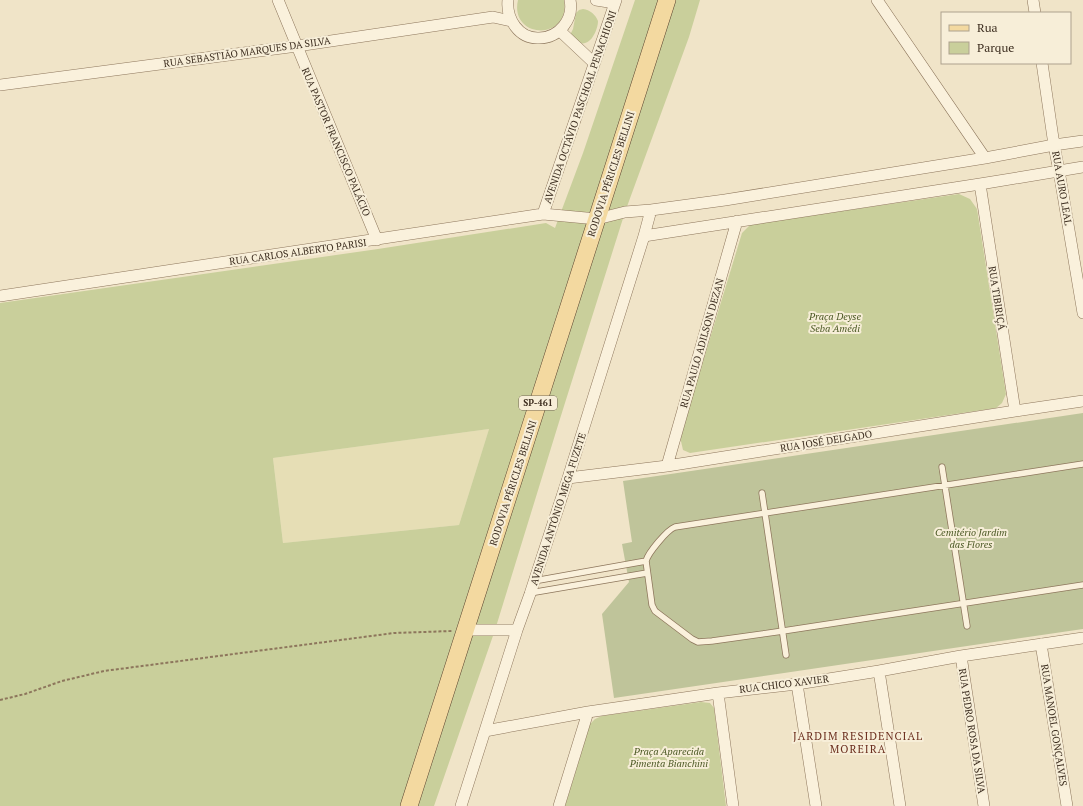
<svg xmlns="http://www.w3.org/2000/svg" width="1083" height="806" font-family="'PT Serif',serif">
<rect width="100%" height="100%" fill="#f0e4c8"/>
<path fill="#e6deb5" d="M489,429L459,525L283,543L273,458Z"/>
<path fill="#c9cf9b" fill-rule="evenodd" d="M518,0H564C571,42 509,39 518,0Z
M635,0H700L689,37L625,212L559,422L495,630L434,806H0V303L378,249L546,223L555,228L583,153ZM489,429L459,525L283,543L273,458Z
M583,9C590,10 595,14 598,21C598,30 590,49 577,42C575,41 572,37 570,35L573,29L576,13L579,10Z
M959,194L970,199L977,209L1006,394L1002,403L996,408L690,453L683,450L680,437L742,233L750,225L760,223Z
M701,702L710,703L714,708L726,806H565L590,724L595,719L602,716Z"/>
<path fill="#bfc49a" d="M1083,413V629L614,698L602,614L629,582L622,544L632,542L623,481Z"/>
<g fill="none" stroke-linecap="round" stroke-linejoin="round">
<g stroke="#8d765c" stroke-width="7">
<path id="service" d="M1083,464L675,527C667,530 648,553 646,561L652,605L655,611L692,639L698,642L712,641L783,631L1083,585
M942,467L967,626
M762,493L786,655
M534,581L646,561
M530,593L647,573"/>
</g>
<g stroke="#8d765c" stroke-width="12">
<path id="minor" d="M278,0L377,240
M508,0C506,19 519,39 539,38C559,38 574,19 570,0
M596,0L615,3
M877,0L985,158
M1033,0L1035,13
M560,31L594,63
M1042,63L1054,145L1059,171L1083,313
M0,85L297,46L493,17L511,21
M980,184L1015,411
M543,214L616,0
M644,236L980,184L1083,167
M0,296L543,214L597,219L625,212L651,210L725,200L985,158L1054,145L1083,141
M667,466L737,221
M568,478L667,466L1015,411L1083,401
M466,630H517
M1041,644L1067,806
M961,656L984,806
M879,671L900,806
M797,684L816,806
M718,693L733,806
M485,731L588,712L718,693L797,684L879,671L961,656L1083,638
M461,806L517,630L530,594L568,478L644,236L651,210
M559,806L588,712"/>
</g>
<g stroke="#5b4430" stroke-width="18">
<path id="primary" d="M409,806L667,0"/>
</g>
<path stroke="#8d765c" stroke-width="2" stroke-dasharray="3 2" stroke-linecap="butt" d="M0,700L25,694L62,681L104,671L394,633L452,631"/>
<use href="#service" stroke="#faf1dc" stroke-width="5.5"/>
<use href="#minor" stroke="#faf1dc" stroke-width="11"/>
<use href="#primary" stroke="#f3d9a0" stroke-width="17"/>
</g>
<g text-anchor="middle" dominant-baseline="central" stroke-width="4" stroke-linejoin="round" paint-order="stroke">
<rect fill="#f7eed8" stroke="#756857" stroke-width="1" x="519" y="396" width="38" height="14" rx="3"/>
<g font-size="9" font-weight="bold" fill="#3d2e20">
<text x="538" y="403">SP-461</text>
</g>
<g font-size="10" fill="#3d2e20" stroke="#f7eed8">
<text transform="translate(247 52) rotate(-8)">RUA SEBASTIÃO MARQUES DA SILVA</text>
<text transform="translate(580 107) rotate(-71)">AVENIDA OCTÁVIO PASCHOAL PENACHIONI</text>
<text transform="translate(336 142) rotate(67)">RUA PASTOR FRANCISCO PALÁCIO</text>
<text transform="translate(611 174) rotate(-72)">RODOVIA PÉRICLES BELLINI</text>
<text transform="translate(1062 188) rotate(80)">RUA AURO LEAL</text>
<text transform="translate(298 252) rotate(-8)">RUA CARLOS ALBERTO PARISI</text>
<text transform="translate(997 298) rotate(81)">RUA TIBIRIÇÁ</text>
<text transform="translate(702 343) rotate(-74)">RUA PAULO ADILSON DEZAN</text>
<text transform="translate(826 441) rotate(-9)">RUA JOSÉ DELGADO</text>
<text transform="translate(513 483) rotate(-72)">RODOVIA PÉRICLES BELLINI</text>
<text transform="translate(558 509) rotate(-72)">AVENIDA ANTÔNIO MEGA FUZETE</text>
<text transform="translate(784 684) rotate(-7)">RUA CHICO XAVIER</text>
<text transform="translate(1054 725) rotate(81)">RUA MANOEL GONÇALVES</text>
<text transform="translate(972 731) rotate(81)">RUA PEDRO ROSA DA SILVA</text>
</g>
<g font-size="10" font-style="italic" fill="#4d5a26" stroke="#f7eed8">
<text x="835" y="316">Praça Deyse<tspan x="835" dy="12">Seba Amédi</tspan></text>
<text x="971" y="532">Cemitério Jardim<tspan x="971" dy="12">das Flores</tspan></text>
<text x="669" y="751">Praça Aparecida<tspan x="669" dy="12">Pimenta Bianchini</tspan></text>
</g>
<g font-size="11" letter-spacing="1" fill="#6b2e1e" stroke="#f7eed8">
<text x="858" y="736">JARDIM RESIDENCIAL<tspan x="858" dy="13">MOREIRA</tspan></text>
</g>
</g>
<rect x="941" y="12" width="130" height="52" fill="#f7eed8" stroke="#ada18e"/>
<rect x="949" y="25" width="20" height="6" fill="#f3d9a0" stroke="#ada18e"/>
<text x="977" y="32" font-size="12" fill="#3d2e20">Rua</text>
<rect x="949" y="42" width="20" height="12" fill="#c9cf9b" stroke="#ada18e"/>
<text x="977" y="52" font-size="12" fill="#3d2e20">Parque</text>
</svg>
